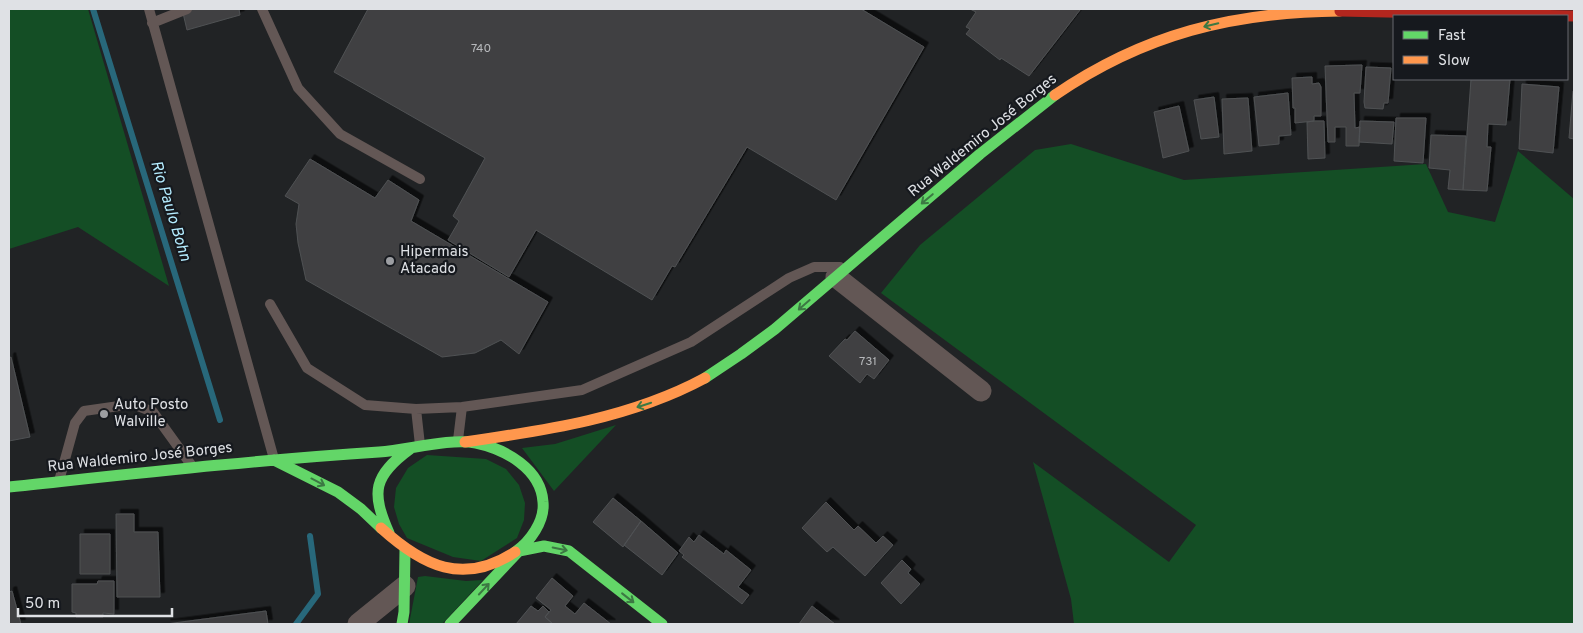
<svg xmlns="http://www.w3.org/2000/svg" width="1583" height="633" font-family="Overpass,sans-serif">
<defs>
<filter id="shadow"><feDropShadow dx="4.5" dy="-4.5" stdDeviation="0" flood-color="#0009"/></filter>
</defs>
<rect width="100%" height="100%" fill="#212325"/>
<path fill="#144e25" d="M9,9H88L169,286L78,227L9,249Z
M1071,144L1184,180L1426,164L1448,212L1495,222L1518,151L1574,199V624H1074L1071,599L1033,462L1169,562L1196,525L881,293L920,245L1035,150Z
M616,425L554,491L522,448L555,444Z
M427,455L486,459L506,469L519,485L525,503L524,520L517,538L481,561L453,557L407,538L399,524L394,507L396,488L408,468Z
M425,576L466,581L483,580L442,624H409L418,577Z"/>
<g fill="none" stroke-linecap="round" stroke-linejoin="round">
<path stroke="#28687b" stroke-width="6" d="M93,9L220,420
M296,624L318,594L310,536"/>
</g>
<path fill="#404143" stroke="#4f5153" filter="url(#shadow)" d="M182,9H239L240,15L187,30Z
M368,9H861L924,47L836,200L747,147L675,267L672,266L652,300L536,230L509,277L448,240L459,221L453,216L485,158L334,72Z
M970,9H1077L1080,10L1029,76L1001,58L1000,60L966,34L970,29L966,27L976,12Z
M1362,65L1360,93H1354L1355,128L1360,127L1359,146H1346V127H1335V142H1328L1325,66Z
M1366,67L1391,68L1388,103H1384L1383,109L1365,108L1364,102Z
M1312,77V84L1319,83L1321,87V116H1314V121L1295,123V108H1293L1292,78Z
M1471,79H1510L1506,125L1488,124L1487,147H1491L1487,191L1463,190Z
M1522,84L1559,87L1553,153L1519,149Z
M1573,91L1574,92V139L1569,138Z
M1288,93L1291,135L1279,136V144L1259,146L1254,97Z
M1214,97L1219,137L1201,139L1194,100Z
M1248,98L1252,151L1224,154L1222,99Z
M1179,106L1189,151L1163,158L1154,112Z
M1396,118H1426L1423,163L1394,161Z
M1314,121H1324L1325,158L1308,159L1307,122Z
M1360,121L1394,122L1392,144L1359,142Z
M1431,135L1466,136L1463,190L1448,189L1450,170L1429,168Z
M310,159L375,198L388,180L419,200L411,221L548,302L519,354L501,340L475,353L442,357L306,280L298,243L296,224L299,204L285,196Z
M855,331L889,360L874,379L867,374L860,383L829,356L845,339L847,340Z
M11,357L30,437L9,441V358Z
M613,498L641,521L623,547L593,522Z
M826,502L854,530L858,526L876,543L883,536L893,545L865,576L833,547L827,552L802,528Z
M116,514H134V532H158L160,597H117Z
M641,521L678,553L662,575L624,545Z
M80,534H110V574H80Z
M699,535L724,554L726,550L751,570L738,587L749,595L742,604L682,557L684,555L679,551L689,537L694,542Z
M902,560L911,569L908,573L920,584L901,604L881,583Z
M552,578L573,596L565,606L575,614L584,603L611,624H553L545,617L551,610L536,598Z
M98,581H114V614L103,613V617H76V613L72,612V584H97Z
M12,591L21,624H9V592Z
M531,606L538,611L543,606L549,612L545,617L553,624H516Z
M812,606L835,624H799Z
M266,611L268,624H166Z"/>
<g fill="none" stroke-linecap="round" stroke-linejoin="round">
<path stroke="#635755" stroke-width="10" d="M149,9L274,459
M262,9L298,88L340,134L420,179
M152,23L187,9
M270,304L307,368L365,405L416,409L462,407L582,390L691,342L789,278L814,267H840
M416,409L420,445
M458,440L462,407
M59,481L75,423L84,411L133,404L153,412L192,466"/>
<path stroke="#635755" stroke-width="21" d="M836,277L981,391
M358,624L405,586"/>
<path stroke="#63d668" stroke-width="11" d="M705,378L741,354L775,329L980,154L1055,95
M274,460L338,492L361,509L381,528
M9,487C132,474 255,460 379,452C409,450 448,438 476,443C505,449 541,469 543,502C545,521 530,542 515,552
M389,533C371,492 373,476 410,449
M519,551L544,546L569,551L662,624
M402,624L404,612L405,550
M450,624L518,552"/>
<path stroke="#ff974d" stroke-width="11" d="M1055,95C1144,34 1233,12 1340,11
M465,442C548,430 631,418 705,378
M381,528C423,566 463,586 515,552"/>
<path stroke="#b3261e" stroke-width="11" d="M1340,11L1574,16"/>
</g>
<defs><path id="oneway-shaft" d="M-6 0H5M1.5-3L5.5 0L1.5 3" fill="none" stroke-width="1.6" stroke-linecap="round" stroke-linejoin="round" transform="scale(1.25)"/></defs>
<g stroke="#3c7843">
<use href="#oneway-shaft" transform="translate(1211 25) rotate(167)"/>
<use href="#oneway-shaft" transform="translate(927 199) rotate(140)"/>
<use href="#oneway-shaft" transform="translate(804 305) rotate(139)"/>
<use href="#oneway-shaft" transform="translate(644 405) rotate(162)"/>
<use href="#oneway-shaft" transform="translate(318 482) rotate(28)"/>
<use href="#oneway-shaft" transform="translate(560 549) rotate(12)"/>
<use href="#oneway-shaft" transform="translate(484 589) rotate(-47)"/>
<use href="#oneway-shaft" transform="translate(628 598) rotate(38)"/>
</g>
<g fill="#9c9ea2" stroke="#16191e" stroke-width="2">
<circle cx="390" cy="261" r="5"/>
<circle cx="104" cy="414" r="5"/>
</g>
<g text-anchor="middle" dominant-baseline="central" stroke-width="4.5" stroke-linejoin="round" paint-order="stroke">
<g font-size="12" fill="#b7b9bc">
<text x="481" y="49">740</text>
<text x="868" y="362">731</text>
</g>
<g font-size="15" fill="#dfe1e5" stroke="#16191e">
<text transform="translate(983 136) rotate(-39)">Rua Waldemiro José Borges</text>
<text transform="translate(140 458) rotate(-6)">Rua Waldemiro José Borges</text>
</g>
<g font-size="15" fill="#dfe1e5" stroke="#16191e" text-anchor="start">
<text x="400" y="252">Hipermais<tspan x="400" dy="17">Atacado</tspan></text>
<text x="114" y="405">Auto Posto<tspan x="114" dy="17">Walville</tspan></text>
</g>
<g font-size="16" font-style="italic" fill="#b4ecff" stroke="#16191e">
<text transform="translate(170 211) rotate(73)">Rio Paulo Bohn</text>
</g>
</g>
<rect width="1583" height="633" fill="none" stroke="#dfe1e5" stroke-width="20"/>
<rect x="1393" y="15" width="175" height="65" fill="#16191e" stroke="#66696e"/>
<rect x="1403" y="31" width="25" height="8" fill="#63d668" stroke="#66696e"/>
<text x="1438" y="40" font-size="15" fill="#dfe1e5">Fast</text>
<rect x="1403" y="56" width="25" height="8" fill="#ff974d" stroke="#66696e"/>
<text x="1438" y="65" font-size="15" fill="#dfe1e5">Slow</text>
<path d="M18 608v8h154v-8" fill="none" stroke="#dfe1e5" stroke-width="2.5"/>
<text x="25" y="608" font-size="15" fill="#dfe1e5" stroke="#16191e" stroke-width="4" paint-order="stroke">50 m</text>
</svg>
